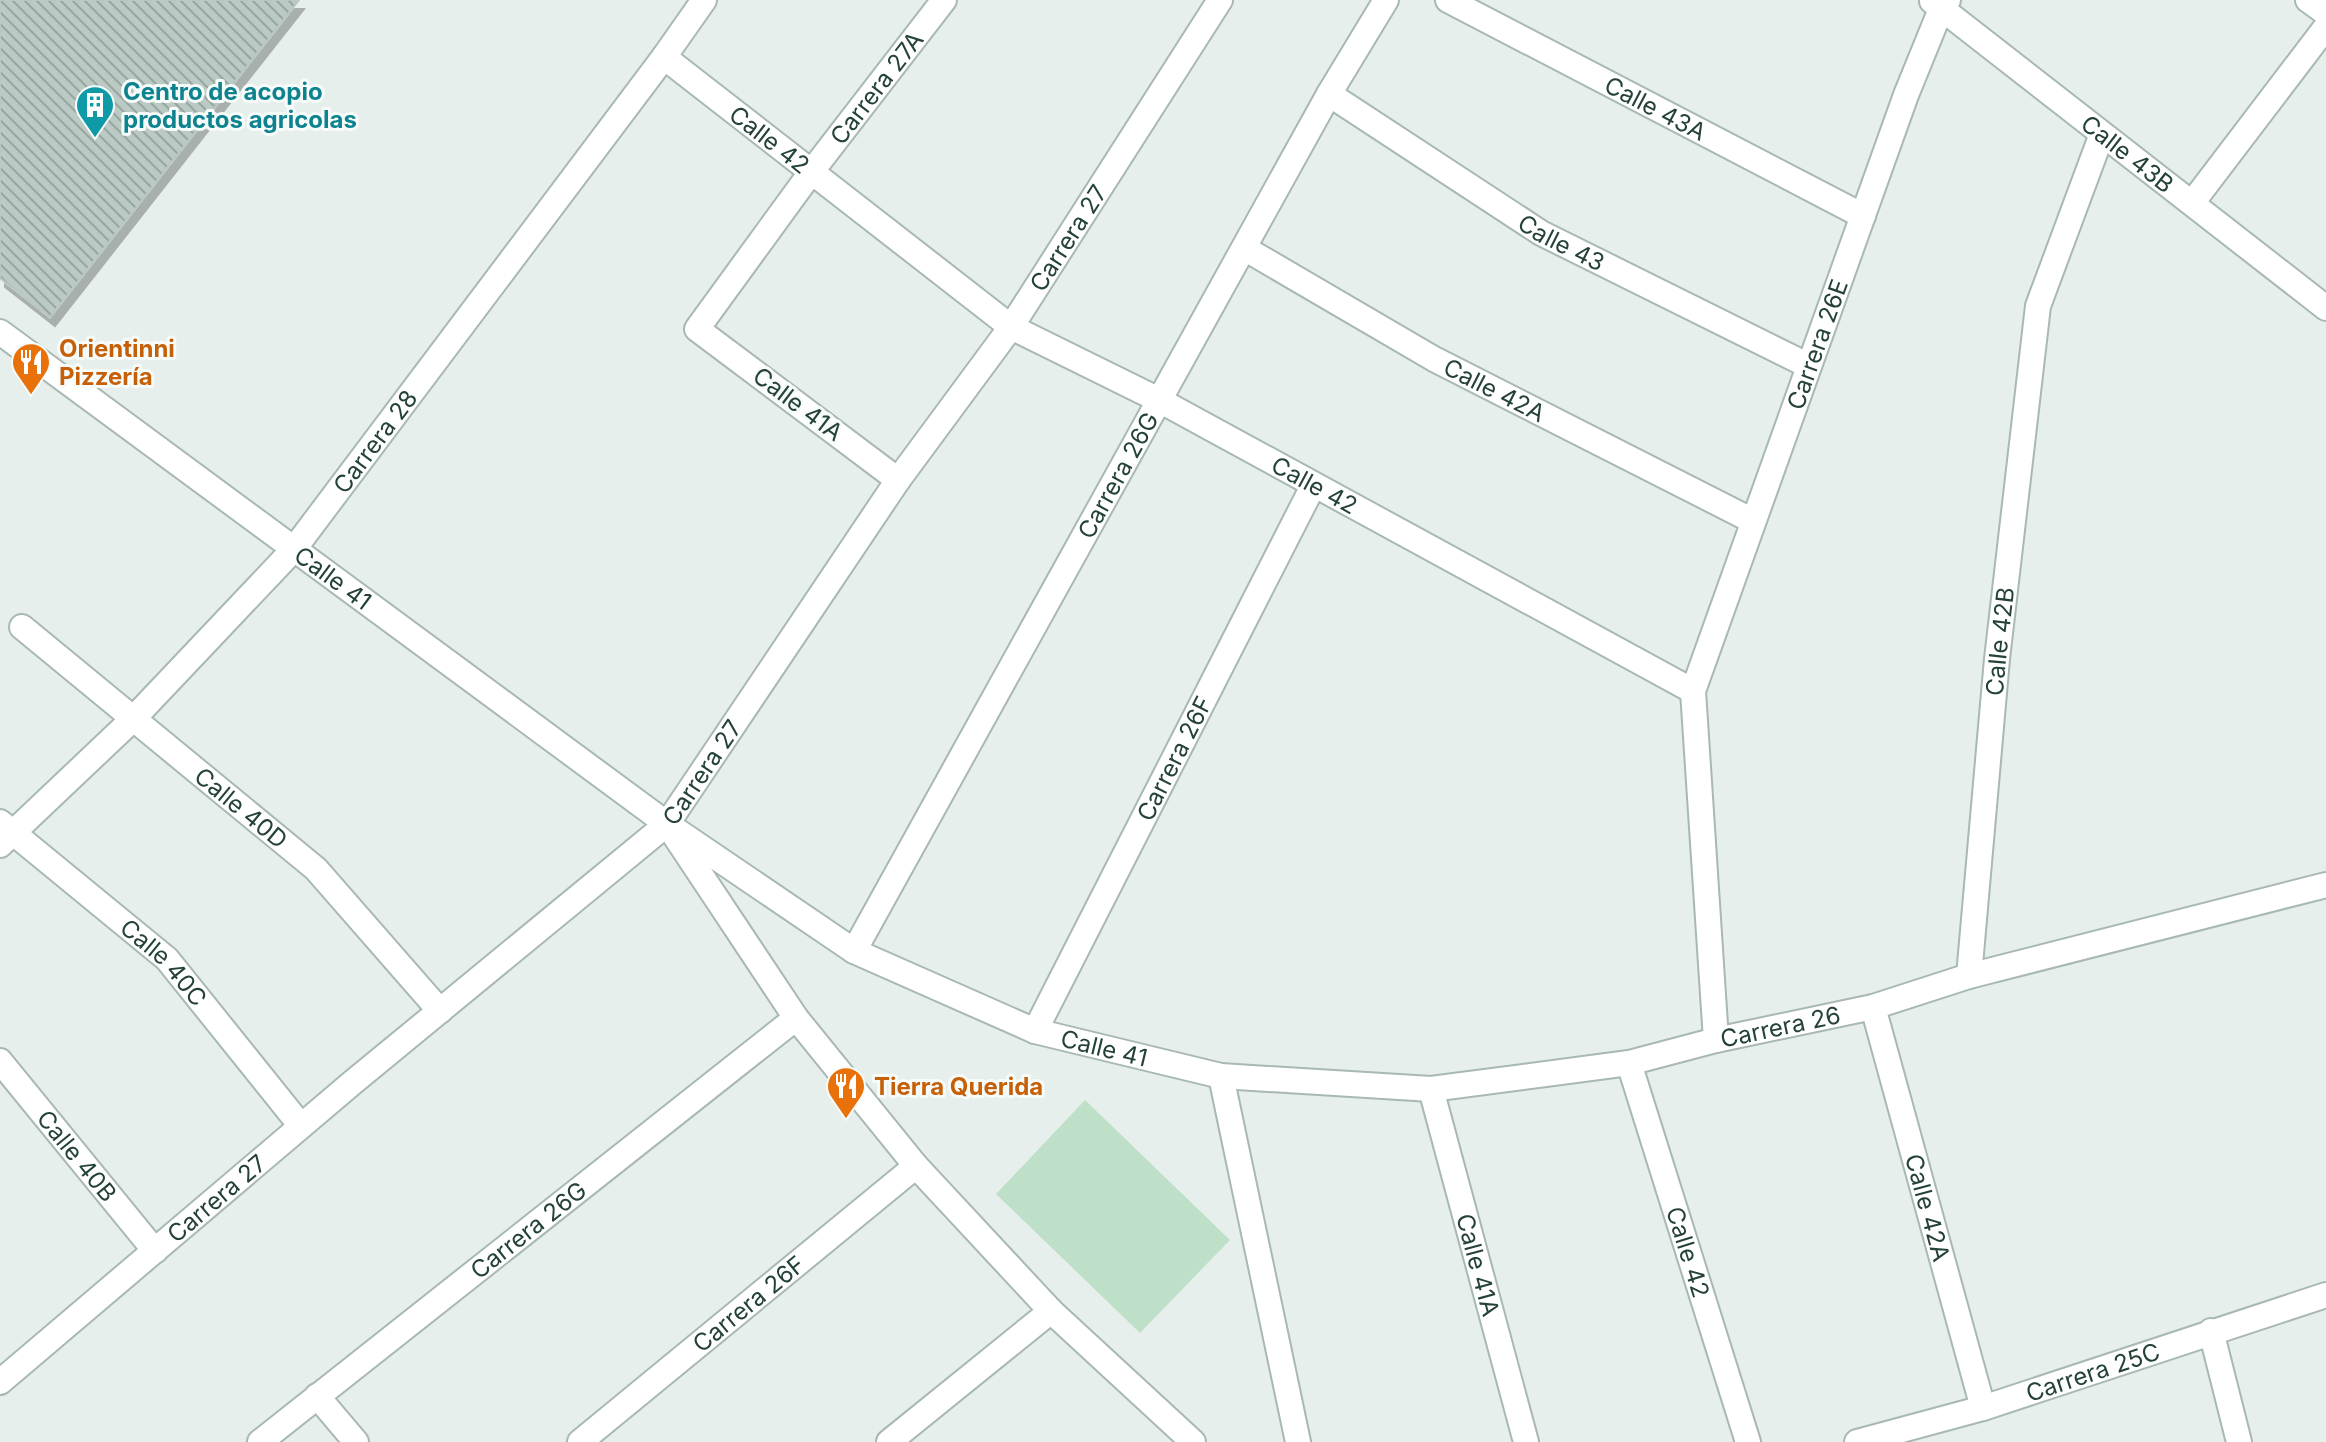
<svg xmlns="http://www.w3.org/2000/svg" width="2326" height="1442" font-family="Inter,sans-serif">
<defs>
<pattern id="building-back-hatch" width="6" height="6" patternUnits="userSpaceOnUse" patternTransform="scale(2)"><rect width="6" height="6" fill="#bbcac4"/><path d="M-1 5l2 2M0 0l6 6M5-1l2 2" fill="none" stroke="#98a6a0"/></pattern>
<filter id="shadow"><feDropShadow dx="5" dy="9" stdDeviation="0" flood-color="#0004"/></filter>
</defs>
<rect width="100%" height="100%" fill="#e6efeb"/>
<path fill="#bfe0c8" d="M1085,1100L1230,1240L1140,1333L996,1194Z"/>
<path fill="url(#building-back-hatch)" stroke="#b8c9c2" stroke-width="2" filter="url(#shadow)" d="M0,0H299L50,317L0,278Z"/>
<g fill="none" stroke-linecap="round" stroke-linejoin="round">
<g stroke="#a8b8b2" stroke-width="28">
<g id="minor">
<path id="s1" d="M1448,0L1863,216"/>
<path d="M2308,0L2326,13"/>
<path id="s2" d="M1932,1L2326,308"/>
<path id="s3" d="M664,57L1011,327L1159,400L1693,691"/>
<path id="s4" d="M1329,94L1541,233L1809,366"/>
<path d="M2192,203L2326,27"/>
<path id="s5" d="M1244,248L1434,359L1753,521"/>
<path id="s6" d="M0,332L667,824L854,951L1035,1031L1221,1076L1431,1089L1629,1063L1716,1040L1873,1007L1969,976L2326,885"/>
<path id="s7" d="M898,480L697,329L812,171L944,0"/>
<path id="s8" d="M22,627L316,869L440,1011"/>
<path id="s9" d="M0,822L167,959L301,1126"/>
<path d="M675,836L796,1018L916,1166L1051,1311L1193,1442"/>
<path id="s10" d="M0,845L133,719L294,549L664,57L704,0"/>
<path id="s11" d="M854,951L1329,94L1386,0"/>
<path id="s12" d="M1969,976L1997,659L2038,306L2102,134"/>
<path id="s13" d="M1873,1007L1983,1408"/>
<path id="s14" d="M1035,1031L1313,486"/>
<path id="s15" d="M1716,1040L1693,691L1906,95L1941,9L1948,0"/>
<path id="s16" d="M0,1061L155,1251"/>
<path id="s17" d="M1629,1063L1748,1442"/>
<path d="M1221,1076L1298,1442"/>
<path id="s18" d="M1431,1089L1526,1442"/>
<path d="M2211,1331L2239,1442"/>
<path id="s19" d="M0,1382L352,1083L667,824L898,480L1011,327L1220,0"/>
<path d="M317,1396L356,1442"/>
<path id="s20" d="M260,1442L796,1018"/>
<path id="s21" d="M580,1442L916,1166"/>
<path d="M889,1442L1051,1311"/>
<path id="s22" d="M1857,1442L1983,1408L2326,1295"/>
</g>
</g>
<use href="#minor" stroke="#fff" stroke-width="24"/>
</g>
<defs>
<g id="building-pin" transform="scale(2)"><path d="M0 17L-7.5 6A9.5 9.5 0 1 1 7.5 6Z" fill="#0f9aa8" stroke="#f7fbf9"/><path d="M-4-6H4V6H1V3H-1V6H-4ZM-2.5-4.3h1.7v1.8h-1.7ZM.8-4.3h1.7v1.8H.8ZM-2.5-1h1.7V.8h-1.7ZM.8-1h1.7V.8H.8Z" fill="#fff"/></g>
<g id="restaurant-pin" transform="scale(2)"><path d="M0 17L-7.5 6A9.5 9.5 0 1 1 7.5 6Z" fill="#e8710a" stroke="#f7fbf9"/><path d="M-5-6h1v4h1v-4h1v4h1v-4h1v5L-1.5 .5V6h-2V.5L-5-1ZM5-6V6H3V1.5H1.5Q1.5-4 5-6Z" fill="#fff"/></g>
</defs>
<g fill-rule="evenodd">
<use href="#building-pin" x="95" y="105"/>
<use href="#restaurant-pin" x="31" y="362"/>
<use href="#restaurant-pin" x="846" y="1086"/>
</g>
<g text-anchor="middle" dominant-baseline="central" stroke-width="6" stroke-linejoin="round" paint-order="stroke">
<g font-size="24" fill="#24423a" stroke="#f7fbf9">
<text stroke="none"><textPath href="#s7" startOffset="552">Carrera 27A</textPath></text>
<text stroke="none"><textPath href="#s1" startOffset="234">Calle 43A</textPath></text>
<text stroke="none"><textPath href="#s3" startOffset="134">Calle 42</textPath></text>
<text stroke="none"><textPath href="#s2" startOffset="248">Calle 43B</textPath></text>
<text stroke="none"><textPath href="#s19" startOffset="1580">Carrera 27</textPath></text>
<text stroke="none"><textPath href="#s4" startOffset="276">Calle 43</textPath></text>
<text stroke="none"><textPath href="#s15" startOffset="718">Carrera 26E</textPath></text>
<text stroke="none"><textPath href="#s5" startOffset="288">Calle 42A</textPath></text>
<text transform="translate(798 404) rotate(37)">Calle 41A</text>
<text stroke="none"><textPath href="#s10" startOffset="552">Carrera 28</textPath></text>
<text stroke="none"><textPath href="#s11" startOffset="544">Carrera 26G</textPath></text>
<text stroke="none"><textPath href="#s3" startOffset="782">Calle 42</textPath></text>
<text stroke="none"><textPath href="#s6" startOffset="414">Calle 41</textPath></text>
<text stroke="none"><textPath href="#s12" startOffset="336">Calle 42B</textPath></text>
<text stroke="none"><textPath href="#s14" startOffset="306">Carrera 26F</textPath></text>
<text stroke="none"><textPath href="#s19" startOffset="932">Carrera 27</textPath></text>
<text stroke="none"><textPath href="#s8" startOffset="284">Calle 40D</textPath></text>
<text stroke="none"><textPath href="#s9" startOffset="216">Calle 40C</textPath></text>
<text stroke="none"><textPath href="#s6" startOffset="2010">Carrera 26</textPath></text>
<text stroke="none"><textPath href="#s6" startOffset="1324">Calle 41</textPath></text>
<text stroke="none"><textPath href="#s16" startOffset="122">Calle 40B</textPath></text>
<text stroke="none"><textPath href="#s19" startOffset="284">Carrera 27</textPath></text>
<text stroke="none"><textPath href="#s13" startOffset="208">Calle 42A</textPath></text>
<text stroke="none"><textPath href="#s20" startOffset="342">Carrera 26G</textPath></text>
<text stroke="none"><textPath href="#s17" startOffset="198">Calle 42</textPath></text>
<text stroke="none"><textPath href="#s18" startOffset="182">Calle 41A</textPath></text>
<text stroke="none"><textPath href="#s21" startOffset="218">Carrera 26F</textPath></text>
<text stroke="none"><textPath href="#s22" startOffset="246">Carrera 25C</textPath></text>
</g>
<g font-size="24" font-weight="bold" fill="#0d838f" stroke="#f7fbf9" text-anchor="start">
<text x="123" y="91">Centro de acopio<tspan x="123" dy="28">productos agricolas</tspan></text>
</g>
<g font-size="24" font-weight="bold" fill="#c56008" stroke="#f7fbf9" text-anchor="start">
<text x="59" y="348">Orientinni<tspan x="59" dy="28">Pizzería</tspan></text>
<text x="874" y="1086">Tierra Querida</text>
</g>
</g>
</svg>
